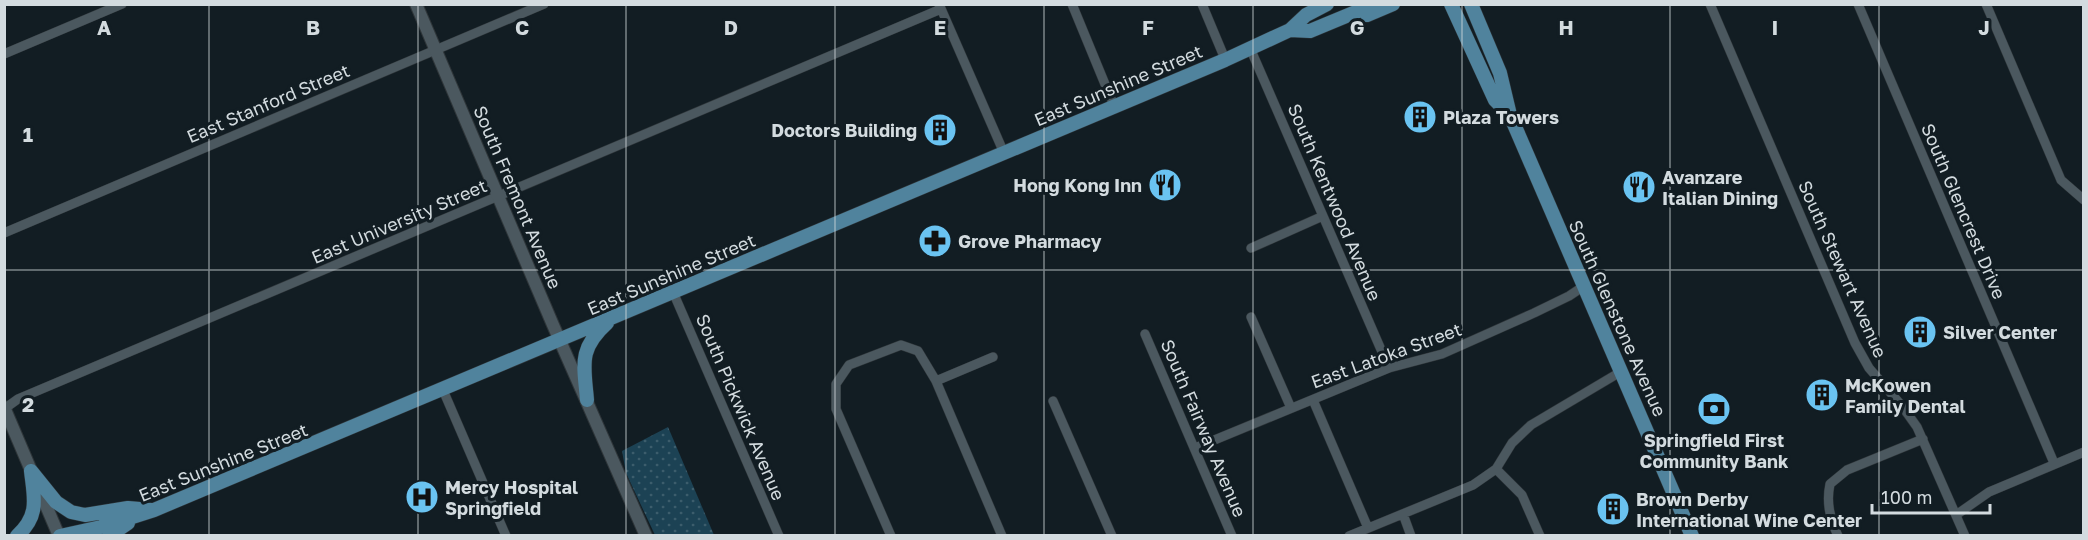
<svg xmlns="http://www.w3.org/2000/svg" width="2088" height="540" font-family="'Golos Text',sans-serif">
<defs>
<pattern id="grass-dots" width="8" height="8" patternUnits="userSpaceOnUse" patternTransform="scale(1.5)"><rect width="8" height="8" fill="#1c4254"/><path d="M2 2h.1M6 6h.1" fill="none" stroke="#3c5d6c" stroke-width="1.8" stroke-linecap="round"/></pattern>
</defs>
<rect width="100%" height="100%" fill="#121d23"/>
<path fill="url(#grass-dots)" d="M668,427L714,535H655L626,473L622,451Z"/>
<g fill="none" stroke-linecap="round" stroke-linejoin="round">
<g stroke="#2f363a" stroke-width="10">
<path id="street" d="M939,4L1004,153
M1072,4L1114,106
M1202,4L1225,59
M1710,4L1855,343L1869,368L1902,406L1917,427L1965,536
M1858,4L2054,463
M1986,4L2061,180L2084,200
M1250,48L1389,368
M4,54L122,4
M4,233L544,4
M1251,248L1323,216
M673,292L779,536
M1251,317L1291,408
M1145,334L1232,536
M936,381L993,357
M443,390L506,536
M1313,400L1368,528
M1053,401L1112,536
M4,409L18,399L941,9
M1195,448L1389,368L1442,354L1534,313L1569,296L1584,286
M1496,469L1522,495L1540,536
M1403,514L1411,536
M1956,515L1989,492L2084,452
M891,536L836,409V384L849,365L901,345L918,351L936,381L1002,536
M1349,536L1473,485L1496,469L1512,443L1531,425L1622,371
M1838,536C1830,518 1826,503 1830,484L1847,470L1923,439"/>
</g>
<g stroke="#2f363a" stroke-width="14">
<path id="secondary" d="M416,4L553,325L646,536
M4,407L59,536"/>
</g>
<g stroke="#2f363a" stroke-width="15">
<path id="primary" d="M1451,4L1495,100L1510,115
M1471,4L1500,73L1510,115L1692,536
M1367,15L1393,4
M1290,30L1310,31L1375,4
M587,400C584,365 578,349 607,323
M31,471L56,502L71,512L85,515L128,508L151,510
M17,536C40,515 34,498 31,471
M60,536L101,527L154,510L1225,60L1290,30L1306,15L1327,4
M109,536L128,523"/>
</g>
<use href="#street" stroke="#4b585f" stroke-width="9"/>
<use href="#secondary" stroke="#4b585f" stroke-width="12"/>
<use href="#primary" stroke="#50839d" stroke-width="14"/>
</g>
<path fill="none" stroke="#d3dbdf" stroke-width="1.5" stroke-opacity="0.55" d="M209,4V536M418,4V536M626,4V536M835,4V536M1044,4V536M1253,4V536M1462,4V536M1670,4V536M1879,4V536M4,270H2084"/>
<defs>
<g id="building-disc" transform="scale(1.725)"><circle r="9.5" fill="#6ac3f1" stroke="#121d23"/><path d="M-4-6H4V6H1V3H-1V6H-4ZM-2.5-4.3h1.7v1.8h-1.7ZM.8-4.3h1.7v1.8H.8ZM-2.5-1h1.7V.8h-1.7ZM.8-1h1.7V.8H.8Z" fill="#111"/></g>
<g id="restaurant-disc" transform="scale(1.725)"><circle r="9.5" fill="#6ac3f1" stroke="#121d23"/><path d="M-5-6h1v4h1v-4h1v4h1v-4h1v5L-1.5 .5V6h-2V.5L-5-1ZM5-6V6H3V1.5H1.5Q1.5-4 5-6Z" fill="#111"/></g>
<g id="pharmacy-disc" transform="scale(1.725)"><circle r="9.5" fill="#6ac3f1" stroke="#121d23"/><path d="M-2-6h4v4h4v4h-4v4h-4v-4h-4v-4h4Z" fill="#111"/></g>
<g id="bank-disc" transform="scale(1.725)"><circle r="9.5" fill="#6ac3f1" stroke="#121d23"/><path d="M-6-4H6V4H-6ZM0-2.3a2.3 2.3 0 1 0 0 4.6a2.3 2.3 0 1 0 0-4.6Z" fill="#111"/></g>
<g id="hospital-disc" transform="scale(1.725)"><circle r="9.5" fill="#6ac3f1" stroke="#121d23"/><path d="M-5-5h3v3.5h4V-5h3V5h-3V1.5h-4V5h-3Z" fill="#111"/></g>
</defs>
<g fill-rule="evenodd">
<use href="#building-disc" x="1420" y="117"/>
<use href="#building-disc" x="940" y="130"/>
<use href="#restaurant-disc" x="1165" y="185"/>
<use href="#restaurant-disc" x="1639" y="187"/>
<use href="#pharmacy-disc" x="935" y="241"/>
<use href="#building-disc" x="1920" y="332"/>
<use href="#building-disc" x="1822" y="395"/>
<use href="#bank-disc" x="1714" y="409"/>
<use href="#hospital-disc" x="422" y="497"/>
<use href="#building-disc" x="1613" y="509"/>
</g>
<g text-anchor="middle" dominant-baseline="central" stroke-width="6" stroke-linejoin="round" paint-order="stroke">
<g font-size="18" fill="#d3dbdf" stroke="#121d23">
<text transform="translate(1118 85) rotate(-23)">East Sunshine Street</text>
<text transform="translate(268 103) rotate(-23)">East Stanford Street</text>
<text transform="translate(518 197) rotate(67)">South Fremont Avenue</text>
<text transform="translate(1335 202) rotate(67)">South Kentwood Avenue</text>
<text transform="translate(1964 211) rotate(67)">South Glencrest Drive</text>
<text transform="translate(399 221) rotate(-23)">East University Street</text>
<text transform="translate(1843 269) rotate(66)">South Stewart Avenue</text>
<text transform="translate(671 274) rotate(-23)">East Sunshine Street</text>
<text transform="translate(1618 318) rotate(66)">South Glenstone Avenue</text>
<text transform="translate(1386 355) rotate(-20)">East Latoka Street</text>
<text transform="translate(741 407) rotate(67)">South Pickwick Avenue</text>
<text transform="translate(1204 428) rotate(67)">South Fairway Avenue</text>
<text transform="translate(223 462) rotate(-22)">East Sunshine Street</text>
</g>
<g font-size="18" font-weight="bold" fill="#d3dbdf" stroke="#121d23" text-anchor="start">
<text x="1443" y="117">Plaza Towers</text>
<text x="917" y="130" text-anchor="end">Doctors Building</text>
<text x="1662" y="177">Avanzare<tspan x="1662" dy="21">Italian Dining</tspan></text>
<text x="1142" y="185" text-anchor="end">Hong Kong Inn</text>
<text x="958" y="241">Grove Pharmacy</text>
<text x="1943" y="332">Silver Center</text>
<text x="1845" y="385">McKowen<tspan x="1845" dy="21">Family Dental</tspan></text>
<text x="1714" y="440" text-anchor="middle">Springfield First<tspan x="1714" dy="21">Community Bank</tspan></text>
<text x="445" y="487">Mercy Hospital<tspan x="445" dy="21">Springfield</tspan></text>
<text x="1636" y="499">Brown Derby<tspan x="1636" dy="21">International Wine Center</tspan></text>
</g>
</g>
<g font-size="20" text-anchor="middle" font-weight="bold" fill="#d3dbdf" stroke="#121d23" stroke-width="6" stroke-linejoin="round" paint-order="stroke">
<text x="104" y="35">A</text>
<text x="313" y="35">B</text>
<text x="522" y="35">C</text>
<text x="731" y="35">D</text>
<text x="940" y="35">E</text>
<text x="1148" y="35">F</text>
<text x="1357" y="35">G</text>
<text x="1566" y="35">H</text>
<text x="1775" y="35">I</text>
<text x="1984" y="35">J</text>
<text x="28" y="142">1</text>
<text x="28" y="412">2</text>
</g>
<rect width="2088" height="540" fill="none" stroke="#d3dbdf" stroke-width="12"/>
<path d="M1872 504v9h118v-9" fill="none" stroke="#d3dbdf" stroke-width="3"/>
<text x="1881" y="504" font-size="18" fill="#d3dbdf" stroke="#121d23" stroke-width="4.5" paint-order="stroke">100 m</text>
</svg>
